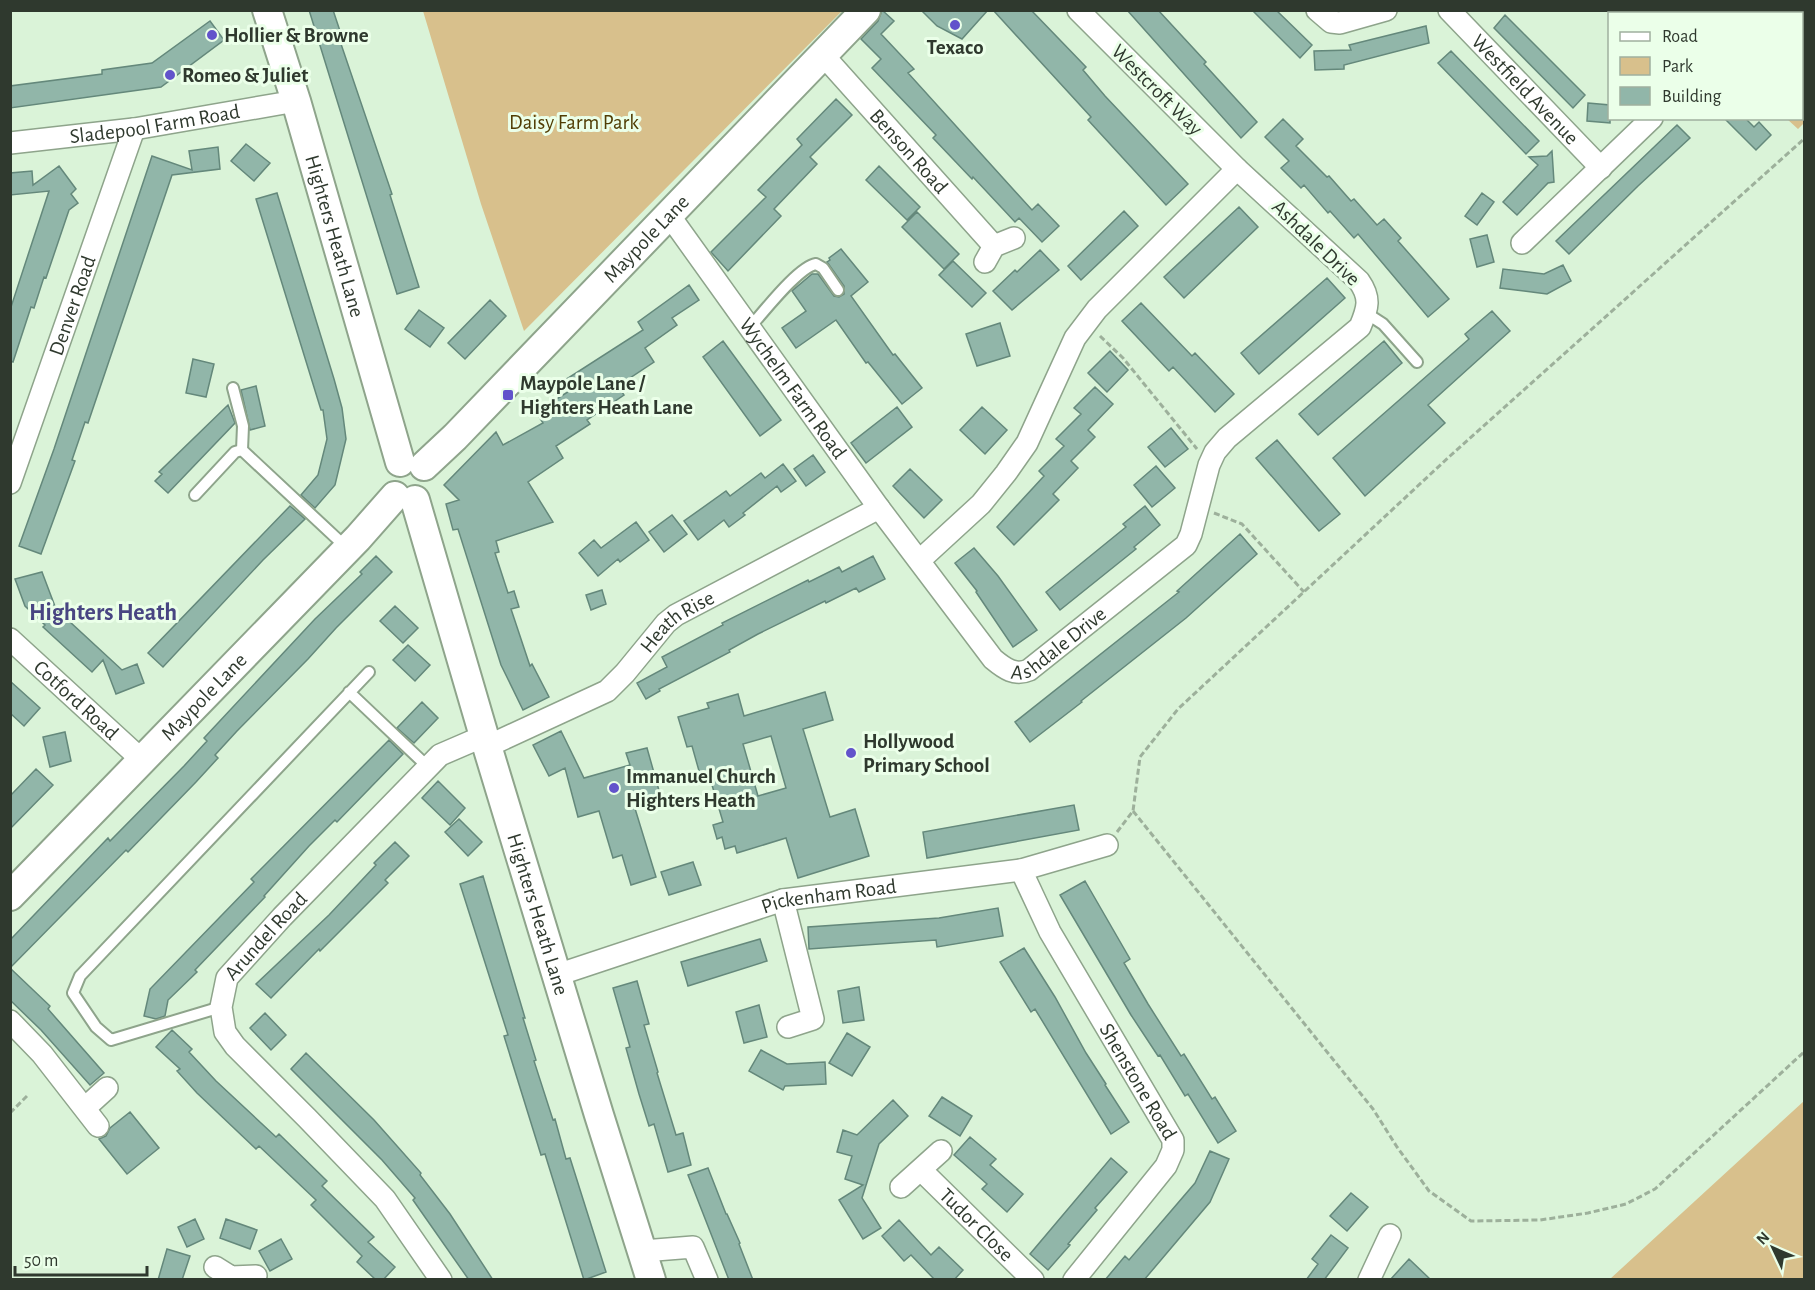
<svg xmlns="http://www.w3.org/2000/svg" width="1815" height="1290" font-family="'Alegreya Sans',sans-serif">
<rect width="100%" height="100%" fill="#daf3d8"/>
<path fill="#d8c08c" d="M423,11V10L842,11L524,331L481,204Z
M1677,11H1804V123L1798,129L1787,119L1802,118V14H1680Z
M1804,1101V1279H1610Z"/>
<path fill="#91b6a9" stroke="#64887b" stroke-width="1.5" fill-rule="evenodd" d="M309,10H333L344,43L341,44L392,194L390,195L419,287L397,294Z
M882,10L894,21L881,34L914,69L908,73L1032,210L1038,204L1059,226L1042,242L1019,218L1015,222L973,177L972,179L933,138L936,135L872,68L881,59L861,39L878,21Z
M921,10H988L962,39L937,26Z
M993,10H1031L1086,67L1083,70L1105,96L1188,184L1166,205L1088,120L1091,117Z
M1127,10H1158L1206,62L1204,64L1257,122L1241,138Z
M1252,10H1276L1312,45L1300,58Z
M1505,15L1585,95L1573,108L1494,28Z
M210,21L224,40L161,87L10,108V86L102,74V70L152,63Z
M1426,26L1429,43L1344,65V69L1315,70L1314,51L1351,50L1349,45Z
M1451,51L1539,141L1526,154L1438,63Z
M836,99L852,115L810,157L817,164L774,209L781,216L728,271L711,252L766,197L758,190L802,145L797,139Z
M1588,103L1610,105V123L1587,121Z
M1724,118H1745L1754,127L1759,122L1771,135L1756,150Z
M1283,119L1303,139L1296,146L1327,177L1329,176L1351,201L1354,199L1377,225L1384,219L1401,238L1398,241L1449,299L1428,317L1358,234L1354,238L1330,211L1328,213L1304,185L1301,188L1281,168L1289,161L1265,137Z
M1677,125L1690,138L1638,186L1569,254L1556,241Z
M246,144L270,163L254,181L231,161Z
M218,147L220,169L172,175L88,423L85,422L72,460L75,461L41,554L19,546L54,449L152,156L192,170L189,151Z
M1552,151L1554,182L1548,183L1517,215L1503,202L1538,165L1529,157L1547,156Z
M59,166L76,189L71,194L78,203L69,210L46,278L44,277L34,308L31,307L13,362L10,361V310L49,191L10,195V173L32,171L33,185Z
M879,166L920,207L907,220L866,180Z
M277,193L334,379L342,408L346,439L335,485L315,508L301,495L318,475L327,439L323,410H321L256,199Z
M1482,193L1494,202L1477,225L1465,216Z
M1239,207L1258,227L1184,298L1164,277Z
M1124,211L1138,226L1081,280L1068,266Z
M917,212L959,254L944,269L902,227Z
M1487,235L1494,262L1477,267L1470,239Z
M841,249L868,282L851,296L893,355L895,354L922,388L902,404L868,362L866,363L836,320L796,348L782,328L806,311L792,291L812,274H818L834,296L839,297L844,294V286L827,262L830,260L829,258Z
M1040,250L1059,270L1012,310L993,291L1015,270L1017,272Z
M953,261L986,293L972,307L939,275Z
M1563,265L1571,281L1547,294L1500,288L1503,269L1544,274Z
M1327,278L1345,298L1259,374L1241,353Z
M689,285L699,300L672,318L677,325L645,348L654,362L618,386L624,395L587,420L590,424L556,446L563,458L528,482L553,522L496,541L499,552L495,553L508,593L514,591L519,607L511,609L530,666L532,664L549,697L523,710L501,665L458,529L453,530L446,504L459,500L444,485L496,432L503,445L543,423L536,412L571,390L565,380L643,330L638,322Z
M490,300L506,316L465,359L448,343Z
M1141,303L1192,356L1195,353L1234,394L1215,412L1173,367L1169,371L1122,321Z
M419,310L444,328L430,347L405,329Z
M1492,311L1510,331L1428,405L1445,423L1365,496L1333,458L1469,339L1465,334Z
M1000,323L1010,356L977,366L966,334Z
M723,341L781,420L760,436L703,357Z
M1384,341L1402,363L1318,435L1299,414Z
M1110,351L1128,370L1107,392L1088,373Z
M193,359L214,364L206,397L186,393Z
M256,386L265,426L250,430L241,390Z
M1095,387L1113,404L1088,430L1095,437L1071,461L1078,468L1053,494L1059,500L1014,545L997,527L1044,476L1039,471L1064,446L1056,439L1081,414L1074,408Z
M228,405L235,423L168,493L155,481L162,474L159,472Z
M897,407L912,427L866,463L851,443Z
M982,407L1007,430L985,454L960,430Z
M1171,428L1188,449L1165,467L1148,447Z
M1277,440L1340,514L1319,531L1256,458Z
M813,455L825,472L806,486L794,469Z
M783,464L796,481L781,492L777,486L743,513L745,515L729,527L724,520L698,540L684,521L726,491L730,496L761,473L765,478Z
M1156,466L1175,488L1152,507L1134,485Z
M910,469L942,500L924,518L893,486Z
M290,506L305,519L263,560L163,667L148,653Z
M1145,506L1160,525L1134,547L1136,549L1060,610L1046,592L1126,527L1123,524Z
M672,515L687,534L664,552L649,532Z
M636,522L649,540L620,562L618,559L598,576L579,553L594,540L601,548Z
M1240,534L1257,554L1186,618L1081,701L1082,702L1030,742L1015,722L1179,592L1177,591Z
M974,548L998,576L1037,630L1013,647L976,592L977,591L955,563Z
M376,556L392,572L336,628L308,659L237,731L215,755L218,758L196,782L128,852L126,850L10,968V940L108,838L110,841L184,766L207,741L204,738L315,619L362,574L360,572Z
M873,556L885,579L859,592L856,588L826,603L825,601L758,634L729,650L730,652L659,689L660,691L646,699L637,683L667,667L662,657L723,625L722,623L808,580L809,582L839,567L842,572Z
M42,572L56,609L122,670L137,664L144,683L116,694L103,660L92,672L43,627L45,625L25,606L15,579Z
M602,590L606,604L591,610L586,595Z
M395,606L418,628L403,643L380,621Z
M408,645L430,665L415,681L393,660Z
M10,681L40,708L24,726L10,713Z
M825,692L833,720L803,729L830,817L855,809L869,856L798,878L786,838L737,853L735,846L725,849L722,837L717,839L713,825L723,822L709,775L701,778L692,746L687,747L678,717L709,708L707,703L738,694L744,716ZM771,736L786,788L758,796L743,744Z
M422,702L438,718L414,743L397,728Z
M561,731L584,778L630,765L626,753L647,748L660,794L633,802L656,877L631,885L622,855L613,858L599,811L578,817L565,768L549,776L533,745Z
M65,732L71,761L50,767L43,737Z
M389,740L403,754L337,822L335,820L309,846L264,896L265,897L195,970L197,972L168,1000L165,1016L156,1019L144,1016L150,989L254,882L251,879Z
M36,769L53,785L10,829V796Z
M438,781L465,808L450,825L422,798Z
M1074,805L1079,830L927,858L923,832Z
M459,819L482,842L468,856L445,832Z
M395,842L409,856L385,880L388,883L320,951L319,949L271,998L256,984L329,915L376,865L374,863Z
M693,862L701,885L669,895L661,872Z
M483,876L525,1018H523L536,1060L534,1061L553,1120L555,1119L566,1159L570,1158L606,1272L584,1280L545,1154L541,1155L504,1036L508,1035L460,884Z
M1085,881L1130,959L1124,963L1148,1004L1181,1056L1184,1054L1212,1099L1215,1097L1236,1131L1218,1143L1188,1094L1185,1096L1160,1055L1158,1056L1131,1015L1060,895Z
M998,908L1003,936L937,947L936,940L809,949L808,927L939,918Z
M760,939L767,961L688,986L681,962Z
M1024,948L1055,997L1086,1053L1106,1084L1105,1085L1129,1122L1111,1134L1035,1009L1031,1012L1000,962Z
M10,968L50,1006L48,1009L104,1073L90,1085L41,1030L10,1000Z
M637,981L649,1024L644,1025L658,1072L657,1073L676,1135L683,1133L691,1165L668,1172L654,1124L649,1126L639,1094L626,1048L630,1047L613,988Z
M859,987L864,1020L843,1023L838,991Z
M759,1005L767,1037L744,1043L736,1012Z
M265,1013L286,1035L271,1050L250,1028Z
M172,1030L192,1049L189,1052L216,1081L276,1137L279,1134L327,1181L322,1186L374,1237L368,1242L395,1267L383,1280H376L357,1262L362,1256L311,1205L316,1200L259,1146L256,1149L197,1093L177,1071L180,1069L156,1047Z
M847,1033L870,1047L852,1076L829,1063Z
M761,1050L787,1064L825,1062L826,1084L785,1086L783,1090L749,1071Z
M306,1053L374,1120L421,1173L420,1175L450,1214L493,1280H469L413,1200L415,1198L382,1160L291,1069Z
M942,1097L972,1116L960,1136L929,1116Z
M893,1100L908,1116L879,1144L862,1198L881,1228L863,1239L839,1200L863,1185L845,1179L852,1156L837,1152L843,1130L857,1135Z
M130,1112L159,1148L127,1174L99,1139L106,1136L110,1128Z
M970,1137L996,1159L990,1165L1023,1194L1007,1212L982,1189L987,1184L954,1155Z
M1210,1151L1229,1159L1210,1202L1144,1280H1105L1125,1256L1129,1260L1195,1183Z
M1111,1158L1127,1172L1095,1208L1097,1210L1068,1244L1070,1245L1048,1270L1030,1254Z
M708,1168L726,1214H727L740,1243L739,1244L753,1280H729L688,1175Z
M1351,1193L1368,1207L1347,1231L1330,1216Z
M195,1219L204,1239L187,1247L178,1227Z
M226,1219L257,1230L250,1249L220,1238Z
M899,1220L931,1255L939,1247L963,1270L954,1280H935L911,1255L904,1261L882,1236Z
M1331,1235L1348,1248L1324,1280H1306L1318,1264L1312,1259Z
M281,1239L292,1259L270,1271L259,1251Z
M167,1249L190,1256L182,1280H158Z
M1409,1259L1431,1280H1390Z"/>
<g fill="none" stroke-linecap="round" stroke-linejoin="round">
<g stroke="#8ea48b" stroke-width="14">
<path id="lane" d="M1366,313L1383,324L1417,362
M750,327C763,313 798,267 816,264L823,268L838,290
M242,450L348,549
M195,495L235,452L242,450L243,426L233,388
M349,692L428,767
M221,1007L111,1040L96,1027L73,993L80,976L369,672"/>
</g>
<g stroke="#8ea48b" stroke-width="24">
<g id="street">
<path d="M1317,10L1331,22L1340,23L1386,10"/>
<path id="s1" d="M1449,10L1601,168"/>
<path id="s2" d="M823,55L994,246"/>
<path id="s3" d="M10,143L134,129L296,101"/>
<path id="s4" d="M669,215L879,508L993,659C1005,669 1015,676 1029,670L1186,545L1191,534L1209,465L1215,452L1227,438L1360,327C1368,308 1371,298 1359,281L1237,169L1078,10"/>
<path d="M1522,243L1652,118"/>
<path d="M985,262L994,246L1014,238"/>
<path id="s5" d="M10,483L134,129"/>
<path d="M920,560L981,504L1006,473L1027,443L1075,338L1097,309L1237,169"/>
<path id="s6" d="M10,639L143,761"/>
<path id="s7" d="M488,746L607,691L625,673L666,623L676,615L879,508"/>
<path id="s8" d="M1021,870L1050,932L1173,1140V1150L1166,1166L1074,1280"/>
<path d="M783,900L813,1019L788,1027"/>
<path id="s9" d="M557,975L783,900L1021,870L1107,845"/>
<path d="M10,1021L42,1054L98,1126"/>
<path d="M85,1108L107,1088"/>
<path id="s10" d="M921,1170L1033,1280"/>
<path d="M901,1187L941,1151"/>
<path d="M643,1251L693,1247L707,1280"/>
<path d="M215,1267L231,1277L256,1276"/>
<path id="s11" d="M441,1280L385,1199L307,1118L235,1046L225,1032L221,1007L227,978L282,917L440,755L484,736"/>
<path d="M1369,1280L1390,1235"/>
</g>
</g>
<g stroke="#8ea48b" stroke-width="32">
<g id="secondary">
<path id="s12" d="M267,10L296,101L400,462"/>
<path id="s13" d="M424,466L455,437L866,10"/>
<path id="s14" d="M415,500L484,736L599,1115L651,1280"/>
<path id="s15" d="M10,896L358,538L395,496"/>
</g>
</g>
<path stroke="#9db09b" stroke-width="3" stroke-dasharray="6 3" stroke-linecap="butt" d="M1100,336L1123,358L1197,449
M1214,513L1242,524L1304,592
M1133,811L1373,1109L1397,1147L1429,1191L1471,1221L1540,1220L1588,1213L1626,1204L1655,1189L1804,1052
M1117,832L1133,811L1140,757L1178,709L1450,456L1804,139
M10,1113L28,1095"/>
<use href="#lane" stroke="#fff" stroke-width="10"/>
<use href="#street" stroke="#fff" stroke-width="21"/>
<use href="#secondary" stroke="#fff" stroke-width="28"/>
</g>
<g fill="#6253cb" stroke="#ebffe9" stroke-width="2">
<circle cx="955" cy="25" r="6"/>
<circle cx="212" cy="35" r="6"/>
<circle cx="170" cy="75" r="6"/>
<rect x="502" y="389" width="12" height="12" rx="3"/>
<circle cx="851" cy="753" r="6"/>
<circle cx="614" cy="788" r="6"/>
</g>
<g text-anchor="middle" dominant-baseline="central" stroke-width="6" stroke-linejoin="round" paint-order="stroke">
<g font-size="21" font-weight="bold" fill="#2f392e" stroke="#ebffe9" text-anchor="start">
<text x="224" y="35">Hollier &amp; Browne</text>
<text x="955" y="47" text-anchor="middle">Texaco</text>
<text x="182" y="75">Romeo &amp; Juliet</text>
<text x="520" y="383">Maypole Lane /<tspan x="520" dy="24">Highters Heath Lane</tspan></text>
<text x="863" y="741">Hollywood<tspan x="863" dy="24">Primary School</tspan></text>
<text x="626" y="776">Immanuel Church<tspan x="626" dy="24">Highters Heath</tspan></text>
</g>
<g font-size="21" fill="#2f392e" stroke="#ebffe9">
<text stroke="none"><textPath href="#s1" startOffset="110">Westfield Avenue</textPath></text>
<text transform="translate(1157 90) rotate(45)">Westcroft Way</text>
<text stroke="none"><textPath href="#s3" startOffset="146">Sladepool Farm Road</textPath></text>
<text stroke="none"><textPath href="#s2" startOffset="129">Benson Road</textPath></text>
<text stroke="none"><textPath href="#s12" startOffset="236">Highters Heath Lane</textPath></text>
<text stroke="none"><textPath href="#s13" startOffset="318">Maypole Lane</textPath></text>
<text transform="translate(1316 243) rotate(44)">Ashdale Drive</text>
<text stroke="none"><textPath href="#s5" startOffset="188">Denver Road</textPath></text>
<text stroke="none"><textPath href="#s4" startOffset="213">Wychelm Farm Road</textPath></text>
<text stroke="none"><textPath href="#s7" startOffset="231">Heath Rise</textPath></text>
<text stroke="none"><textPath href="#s4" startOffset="628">Ashdale Drive</textPath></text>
<text stroke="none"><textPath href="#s15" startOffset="278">Maypole Lane</textPath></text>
<text stroke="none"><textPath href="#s6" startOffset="90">Cotford Road</textPath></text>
<text stroke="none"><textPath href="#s9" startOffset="284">Pickenham Road</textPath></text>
<text stroke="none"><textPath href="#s14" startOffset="432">Highters Heath Lane</textPath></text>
<text stroke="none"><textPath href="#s11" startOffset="442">Arundel Road</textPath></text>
<text stroke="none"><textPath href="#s8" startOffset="242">Shenstone Road</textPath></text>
<text stroke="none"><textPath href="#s10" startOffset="78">Tudor Close</textPath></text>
</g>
<g font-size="21" fill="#513d04" stroke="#ebffe9">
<text x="574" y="122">Daisy Farm Park</text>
</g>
<g font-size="24" font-weight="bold" fill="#484582" stroke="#ebffe9">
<text x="103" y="613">Highters Heath</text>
</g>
</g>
<rect width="1815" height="1290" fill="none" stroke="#2f392e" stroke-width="24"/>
<rect x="1608" y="12" width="195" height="108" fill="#ebffe9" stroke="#a0b09e" stroke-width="1.5"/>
<rect x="1620" y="32" width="30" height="9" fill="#ffffff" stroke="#a0b09e" stroke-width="1.5"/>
<text x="1662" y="42" font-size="18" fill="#2f392e">Road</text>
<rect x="1620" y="57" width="30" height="18" fill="#d8c08c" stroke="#a0b09e" stroke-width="1.5"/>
<text x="1662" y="72" font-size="18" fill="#2f392e">Park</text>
<rect x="1620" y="87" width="30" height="18" fill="#91b6a9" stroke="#a0b09e" stroke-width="1.5"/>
<text x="1662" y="102" font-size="18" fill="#2f392e">Building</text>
<g transform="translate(1773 1248) rotate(314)" stroke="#ebffe9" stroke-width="4.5" paint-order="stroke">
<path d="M0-4.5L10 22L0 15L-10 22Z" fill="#2f392e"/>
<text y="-9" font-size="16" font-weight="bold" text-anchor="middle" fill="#2f392e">N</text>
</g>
<path d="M15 1266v9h132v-9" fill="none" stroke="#2f392e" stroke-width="3"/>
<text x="24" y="1266" font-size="18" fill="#2f392e" stroke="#ebffe9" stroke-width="4.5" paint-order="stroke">50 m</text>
</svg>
